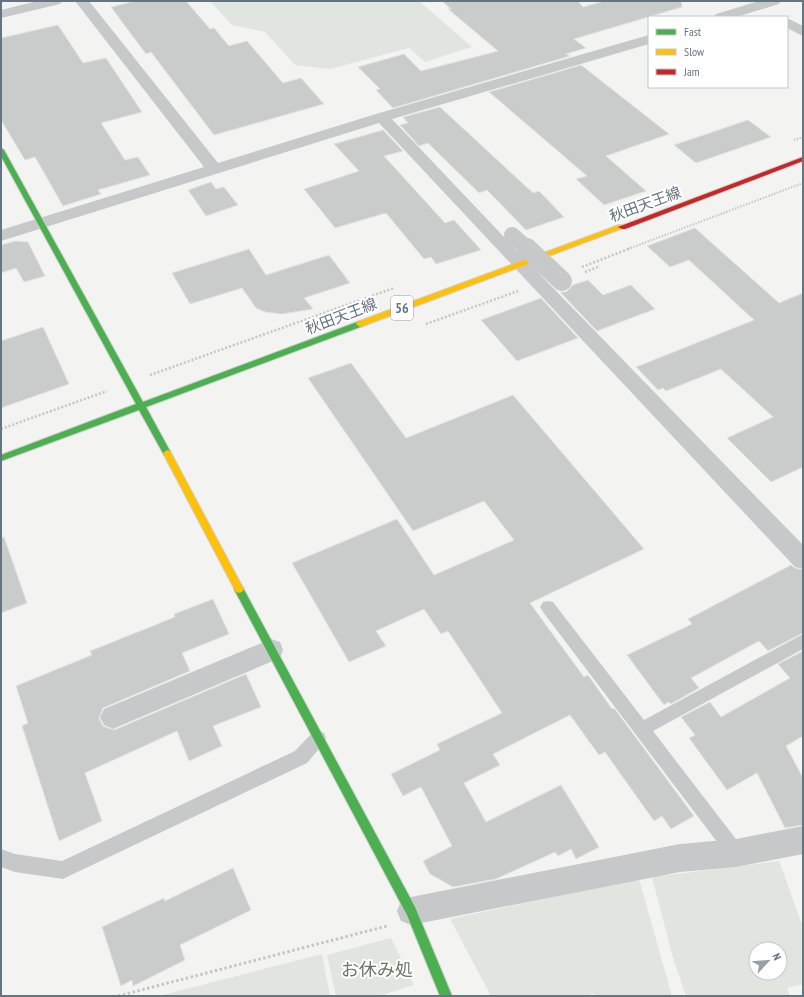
<svg xmlns="http://www.w3.org/2000/svg" width="804" height="997" font-family="'PT Sans Narrow','Noto Sans JP',sans-serif">
<rect width="100%" height="100%" fill="#f3f3f1"/>
<path fill="#e1e5df" fill-rule="evenodd" d="M210,1H419L472,47L425,62L409,48L330,69L295,65L265,32L232,25Z
M779,861L803,927V984L787,988L790,996H686L673,958L652,877ZM756,949H780V973H756Z
M639,879L672,996H595L594,994L582,996H491L450,919Z
M391,938L414,985L379,996H336L327,955Z
M322,954L330,996H159Z"/>
<path fill="#cacccc" stroke="#e2e2e1" d="M135,1H186L210,29L214,28L229,46L247,41L283,83L301,78L324,104L214,135L151,52L146,54L111,7Z
M442,1H578L583,7L604,1H681L682,7L574,39L586,48L566,54L570,56L393,108L376,90L380,89L358,67L404,54L421,71L498,51L448,9H451Z
M58,25L83,63L106,58L142,112L101,123L125,160L138,157L150,175L98,190L101,194L63,206L35,157L25,160L1,120V38Z
M581,65L669,134L606,156L646,191L604,205L576,179L587,176L489,92Z
M440,107L533,193L539,191L564,217L526,230L487,190L479,193L428,143L419,146L400,125L408,123L403,117Z
M748,120L771,137L696,163L674,145Z
M383,130L403,151L384,156L445,223L454,220L481,250L436,264L431,257L424,259L386,213L335,228L304,189L359,171L334,144Z
M211,182L216,189L224,187L238,205L206,216L188,190Z
M695,228L779,303L803,293V467L771,482L727,438L773,417L721,369L666,391L663,388L658,390L636,367L754,320L689,260L670,267L647,246Z
M16,241L28,242L45,276L24,282L16,268L1,273V245Z
M249,249L266,275L329,255L350,283L304,298L313,309L282,314L265,312L256,308L242,288L190,304L172,273Z
M588,280L603,295L631,285L655,309L597,331L560,292H566L573,285Z
M541,298L578,338L517,361L481,320Z
M43,327L69,384L1,408V341Z
M351,363L406,438L513,395L644,549L530,603L584,677L588,675L612,709L614,708L694,816L671,829L662,816L654,821L605,752L599,755L570,715L493,754L500,765L464,783L486,822L561,785L599,847L576,859L571,849L558,856L555,852L496,879L453,887L430,874L423,861L452,846L421,787L403,796L391,774L440,750L437,744L502,713L448,631L441,634L424,609L376,631L386,646L349,662L292,563L397,519L434,575L514,540L484,501L413,531L308,378Z
M4,537L27,603L1,613V538Z
M791,565L795,568L803,570V633L768,651L759,641L691,678L699,688L671,704L669,702L664,705L627,655L692,624L688,619Z
M213,599L229,634L182,653L190,671L103,708L99,718L103,726L114,730L246,674L261,707L213,726L222,746L189,761L177,731L85,773L102,821L59,841L22,726L28,723L16,686L92,655L90,651L175,617L174,614Z
M803,651V736L786,746L803,778V825L785,828L757,773L727,790L689,738L695,735L681,717L710,702L721,717L790,678L778,664Z
M233,868L251,910L180,945L185,960L133,986L132,980L121,986L102,927L164,898L165,901Z"/>
<g fill="none" stroke-linecap="round" stroke-linejoin="round">
<g stroke="#cfd0d1" stroke-width="2">
<path id="fast" d="M1,148L4,150L143,402L357,322L360,321L364,324L363,326L146,407L171,453L170,455H164L139,410L1,461V455L136,404L1,156Z
M239,585L242,586L415,907L452,996H440L407,915L234,589L236,586Z"/>
</g>
<g stroke="#cfd0d1" stroke-width="2">
<path id="slow" d="M619,225H622L626,227L363,326L360,327L356,324L357,322Z
M167,450L170,451L242,586L244,589L242,592L239,593L236,592L163,453Z"/>
</g>
<g stroke="#cfd0d1" stroke-width="2">
<path id="jam" d="M803,157V161L625,229H622L618,227Z"/>
</g>
<path stroke="#c5c6c6" stroke-width="2" stroke-dasharray="1.5 1.5" stroke-linecap="butt" d="M794,140L803,137
M628,249L803,183"/>
<path stroke="#c5c6c6" stroke-width="2.5" stroke-dasharray="2 2" stroke-linecap="butt" d="M582,267L631,248
M585,272L600,266
M426,324L518,291
M150,375L394,288
M1,429L107,391"/>
<path stroke="#c5c6c6" stroke-width="3" stroke-dasharray="2.5 2.5" stroke-linecap="butt" d="M118,996L387,926"/>
<path fill="#c7c8c9" fill-rule="evenodd" d="M548,601L553,602L644,720L803,634V649L653,731L742,847L745,853L742,859L736,862L730,859L543,612L540,607L543,602Z
M318,730L324,733L326,738L324,743L307,763L69,876L63,879L15,872L1,867V849L15,854L62,861L295,751L312,733Z"/>
<path fill="#c7c8c9" fill-rule="evenodd" d="M38,1H62L60,4L1,18V10Z
M75,1H89L218,163L376,114L649,35V44L392,119L525,259L803,545V569L795,567L379,123L1,241V230L204,167Z
M759,1H781L779,4L736,17H714L716,14Z
M787,18L803,26V36L787,28Z
M271,639L280,642L283,650L280,658L122,725L113,729L104,725L100,717L104,709Z
M803,826V854L736,867L680,872L411,925L401,921L397,911L401,901L411,897L680,844L736,839Z"/>
<use href="#fast" fill="#4caf50" fill-rule="evenodd"/>
<use href="#slow" fill="#ffc107" fill-rule="evenodd"/>
<use href="#jam" fill="#c62828" fill-rule="evenodd"/>
<path stroke="#c7c8c9" stroke-width="16" d="M512,235L528,249"/>
<path stroke="#c7c8c9" stroke-width="20" d="M527,248L562,281"/>
</g>
<g text-anchor="middle" dominant-baseline="central" stroke-width="4" stroke-linejoin="round" paint-order="stroke">
<rect fill="#fff" stroke="#929ea7" stroke-width="1" x="391" y="296" width="22" height="24" rx="3"/>
<g font-size="14" font-weight="bold" fill="#647481">
<text x="402" y="308">56</text>
</g>
<g font-size="15" fill="#647481" stroke="#fff">
<text transform="translate(645 204) rotate(-20)">秋田天王線</text>
<text transform="translate(341 316) rotate(-21)">秋田天王線</text>
</g>
<g font-size="18" fill="#677863" stroke="#fff">
<text x="377" y="969">お休み処</text>
</g>
</g>
<rect width="804" height="997" fill="none" stroke="#647481" stroke-width="4"/>
<rect x="648" y="16" width="140" height="72" fill="#ffffff" stroke="#c1c7cd"/>
<rect x="656" y="29" width="20" height="6" fill="#4caf50" stroke="#c1c7cd"/>
<text x="684" y="36" font-size="12" fill="#647481">Fast</text>
<rect x="656" y="49" width="20" height="6" fill="#ffc107" stroke="#c1c7cd"/>
<text x="684" y="56" font-size="12" fill="#647481">Slow</text>
<rect x="656" y="69" width="20" height="6" fill="#c62828" stroke="#c1c7cd"/>
<text x="684" y="76" font-size="12" fill="#647481">Jam</text>
<g transform="translate(768 961) rotate(64)"><circle r="19" fill="#ffffff" stroke="#c1c7cd"/>
<path d="M0-3L7 15L0 10L-7 15Z" fill="#96a0a8"/>
<text y="-6" font-size="11" font-weight="bold" text-anchor="middle" fill="#647481">N</text>
</g>
</svg>
